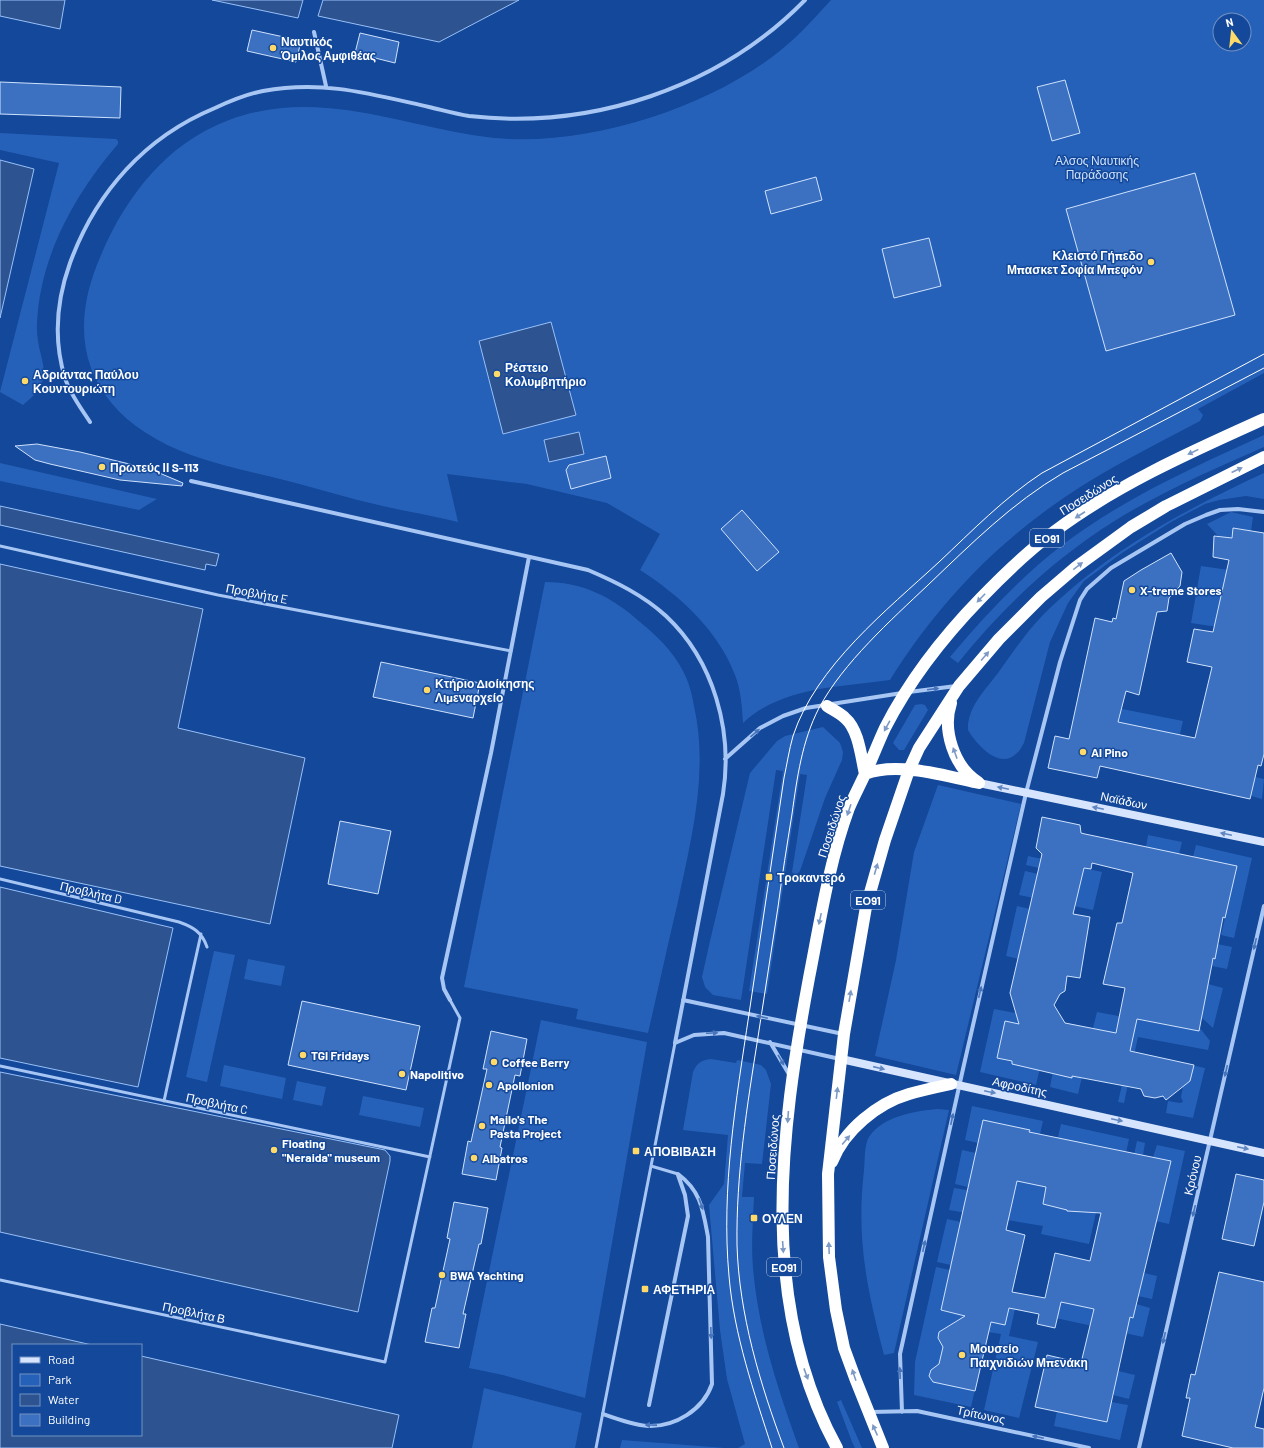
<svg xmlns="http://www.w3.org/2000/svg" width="1264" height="1448" font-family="Barlow,sans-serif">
<rect width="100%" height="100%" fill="#13489a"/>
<path fill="#2661b9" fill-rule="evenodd" d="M831,0H1264V373L1198,409L1203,415L1200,421C1146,450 1089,477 1040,515C981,559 929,617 890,680C840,687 781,687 743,723C742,707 741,690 735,675C718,630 679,595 640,570L660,534L607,503L527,484L447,474L458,522C442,518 427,515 411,512C368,504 326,491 284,480C253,472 221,466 191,455C97,420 59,350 101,255C126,196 167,143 229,120C316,88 394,123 479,136C572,151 697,113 772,57C794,41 812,21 831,0ZM1220,20H1244V44H1220Z
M0,133L116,139L118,141V144C75,194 40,256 37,323C35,362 61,375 23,405L0,392L59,163L0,150Z
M1264,435V447C1205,473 1142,500 1089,538C1039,573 996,616 958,663L950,657C990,609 1034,563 1086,528C1142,490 1203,463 1264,435Z
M0,463L157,499L139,510L0,481Z
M1264,473V499L1246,496L1219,500L1205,504L1171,522L1122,553L1084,581L1068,603L1050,642L1024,743C1022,746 1020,751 1017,753C1000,771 976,744 968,730C967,708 985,690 998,673C1012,654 1026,632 1043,615C1106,552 1184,510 1264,473Z
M1231,512L1253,517L1251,531L1233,528L1231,539L1218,536L1207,524Z
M1201,566L1264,575H1226L1216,618L1264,634L1191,623Z
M545,582C583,582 612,597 640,622C657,636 673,651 683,671C689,682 692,694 694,706C709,773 691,840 677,906C667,948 658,990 648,1033L576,1019L578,1009L464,987Z
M921,704L925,705L928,710L904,750H899L893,743L915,705Z
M1117,708L1183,721L1169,781L1164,780L1172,734L1123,723L1120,737L1107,768L1105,767Z
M823,727L840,743L843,752L842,760L825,798L800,871L797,874H794L792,872L807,775L800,774L767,994L749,991L783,771L776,770L741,1000L713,995L705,987L702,977L710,941L750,773L777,741L785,736Z
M1255,777L1264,779L1262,799L1251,796Z
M938,785L1021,804L956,1075L875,1056L896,960L914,852Z
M1148,835L1182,842L1179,854L1146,847Z
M1196,845L1252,858L1234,938L1221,935L1237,866L1193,857Z
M1028,856L1102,872L1093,910L1019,895L1025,871L1038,874L1039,868L1026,865Z
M1017,906L1030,909L1019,959L1006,956Z
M1217,944L1232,947L1227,969L1212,966Z
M214,951L235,955L207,1082L186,1077Z
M248,959L285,966L281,986L244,979Z
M1208,984L1223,988L1213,1028L1202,1018Z
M994,1009L1093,1028L1097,1012L1199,1031L1200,1028L1210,1041L1208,1050L1138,1037L1124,1103L1118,1102L1132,1042L1107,1036L1082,1077L1078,1094L1050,1087L1053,1071L1040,1068L1036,1085L980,1072Z
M541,1020L647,1042L585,1398L503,1375L469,1368Z
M711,1059L736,1063L737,1060L761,1065L766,1070L771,1084L762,1164L745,1163L742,1197H754C753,1221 751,1244 753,1268C758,1330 778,1389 799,1448H738L745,1444L727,1379L720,1330L709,1205L724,1184L728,1135L683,1130L693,1072C697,1063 701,1060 711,1059Z
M224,1065L286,1078L282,1099L220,1086Z
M1191,1065L1205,1068L1193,1118L1166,1113L1168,1101L1180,1103L1183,1102L1181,1097L1184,1082L1190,1080L1193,1067Z
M297,1081L326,1087L322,1106L293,1100Z
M363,1096L424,1108L420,1127L359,1115Z
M972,1106L1043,1121L1036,1152L1050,1172L1061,1124L1129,1139L1121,1176L1129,1178L1137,1141L1145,1143L1143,1155L1153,1157L1157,1145L1185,1151L1169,1224L1097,1208L1089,1244L1041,1234L1043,1226L949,1210L954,1188L967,1190L968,1187L955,1184L962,1150L976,1153L1026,1148L1030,1130L978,1143L965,1140Z
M937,1109L949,1110L894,1353L884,1355C867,1289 856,1239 864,1170C865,1160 864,1145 869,1137C883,1116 915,1111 937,1109Z
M947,1219L961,1222L951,1265L937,1262Z
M936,1267L950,1270L941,1310L1005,1325L1009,1307L1015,1309L1009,1336L1038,1342L1019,1418L984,1410L1001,1334L988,1332L971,1407L914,1395L915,1362Z
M1144,1273L1157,1276L1152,1299L1138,1296Z
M1054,1300L1133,1318L1136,1304L1150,1308L1143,1337L1051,1317Z
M1118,1371L1135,1375L1129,1399L1113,1395Z
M484,1388L582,1413L575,1448H472Z
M841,1400L862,1448H855L852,1442L837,1402Z
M1111,1402L1128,1405L1120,1440L1054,1426L1057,1411L1107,1422Z
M622,1440L725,1448H620Z"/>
<path fill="#2d5491" stroke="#99c0f7" d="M0,0H65L60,29L0,16Z
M212,0H303L298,18Z
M323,0H519L439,42L318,16Z
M0,160L34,169L0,318Z
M551,322L576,415L503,434L479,341Z
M579,432L584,454L549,462L544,440Z
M0,506L219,554L216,566L206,564L205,570L0,525Z
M0,564L203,609L178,728L305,758L270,924L0,866Z
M0,887L173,928L138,1087L0,1058Z
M0,1072L385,1150L390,1156V1161L358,1312L0,1232Z
M0,1324L92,1345H13V1435H141V1356L399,1415L392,1448H0Z"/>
<path fill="#3c71c1" stroke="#cfe2fd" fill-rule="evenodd" d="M252,30L293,39L292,43L300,45L296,62L247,51Z
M360,33L399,42L395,63L355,53Z
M1065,80L1080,133L1052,141L1037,87Z
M0,82L121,87L120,118L0,114Z
M1195,173L1235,315L1106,351L1066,209Z
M816,177L822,200L771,214L765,191Z
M929,238L941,286L894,298L882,249Z
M37,444L80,452L150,469L183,483L182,486L120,480L50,464L35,460L15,446Z
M606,456L611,478L571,489L566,470L569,465Z
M742,510L779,552L757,571L721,529Z
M1233,528L1264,533V754L1261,766L1258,765L1250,799L1100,766L1097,778L1048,768L1055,736L1069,739L1095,618L1112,622L1113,618L1116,619L1124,581L1141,570L1171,553L1182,572L1180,586L1169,598L1167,611L1157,612L1139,695L1126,691L1118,722L1195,738L1212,667L1187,662L1194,629L1213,632L1229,560L1213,557L1214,536L1232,538Z
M381,662L480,683L473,718L373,697Z
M1042,817L1080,825L1081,833L1085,834L1237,866L1225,918L1223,917L1215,959L1213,958L1212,964L1199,1031L1137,1019L1130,1051L1194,1065L1190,1081L1166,1100L1163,1096L1155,1098L1144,1096L1141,1089L1072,1076V1078L1012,1064V1061L997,1058L1005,1021L1019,1024L1010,993L1042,854L1036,848ZM1092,863L1133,873L1122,923H1117L1103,984L1125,988L1116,1033L1065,1023L1054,1005L1060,994L1065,991L1067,976L1080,978L1090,917L1073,914L1084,868L1091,869Z
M340,821L391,831L378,894L328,884Z
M302,1001L420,1026L406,1090L288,1065Z
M491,1031L527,1039L520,1076L515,1075L500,1147L502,1148L496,1180L462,1174L468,1141L471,1142L487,1069H483Z
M983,1120L1030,1130L1029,1132L1171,1161L1133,1318L1130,1317L1107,1422L1035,1407L1047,1355L1081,1363L1094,1309L1061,1302L1055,1328L1037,1324L1039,1314L1009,1308L1005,1325L991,1322L975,1391L933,1382L929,1376L931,1370L939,1364L943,1347L938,1338L939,1332L965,1316L941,1310ZM1017,1181L1046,1187L1043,1204L1067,1210V1211L1101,1213L1090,1261L1055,1253L1045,1298L1012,1292L1025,1235L1006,1230Z
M1236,1174L1264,1180V1202L1254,1246L1222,1239Z
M454,1202L488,1208L481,1244H479L463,1314H466L459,1348L425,1342L432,1308H435L450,1239L447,1238Z
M1219,1272L1264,1282V1388L1255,1427L1264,1429V1448H1233L1182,1436L1190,1398H1186L1191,1374L1195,1375Z"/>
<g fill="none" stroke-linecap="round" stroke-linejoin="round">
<path stroke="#a7c6f4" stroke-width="3" d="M0,546L218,595L511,651
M0,879L179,922C193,927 202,932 207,947
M0,1066L430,1157
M164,1101L201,934
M651,1166L678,1174
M0,1280L385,1362L460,1018L450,1000
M596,1448L675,1043"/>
<path stroke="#a7c6f4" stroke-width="4" d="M314,32L326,86
M90,422C81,408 70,394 65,378C53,339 56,302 70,263C96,192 145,137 215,108C230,101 247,94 263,91C324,80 371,94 429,107C442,110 456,114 469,116C591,130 719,88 805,0
M191,481L588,570C616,582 643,595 666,616C714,661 733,731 723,794L675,1043
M909,692L956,686
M725,759L760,728L783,716L806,708L902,693
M450,1000L444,989L442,978L491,753L529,557
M683,1000L843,1034
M770,1042L790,1076
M675,1043L694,1035L724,1033L840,1059
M649,1405L688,1216L685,1195L678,1175
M870,1412L917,1411L1089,1448
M902,1412L900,1354L963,1069L1026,793L1060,662L1080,600L1087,589L1111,568L1185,524L1206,515L1220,510L1238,509L1264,512
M603,1414C617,1419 633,1425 648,1426C675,1427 703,1410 712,1384L708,1237C703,1210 701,1191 678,1174
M1139,1448L1264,906"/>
<path stroke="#d6e5fd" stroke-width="8" d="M979,783L1264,842
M841,1059L1264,1153"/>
<path stroke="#fff" stroke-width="12" d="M951,703C942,730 954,767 978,782
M827,706C833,710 840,713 845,718C859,730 861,757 865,774
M865,774C896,761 947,776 979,783
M832,1162C844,1130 878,1103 909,1094C923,1090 937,1087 951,1084
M837,1448C758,1304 780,1133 809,978C820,922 829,862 849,808C854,796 860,785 865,774C872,759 878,743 885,728C909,681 944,636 981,598C1004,574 1028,551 1055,531C1118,484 1193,451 1264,419
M883,1448L855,1378L844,1348L836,1310L829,1257L828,1174L844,1034L866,907L885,840L909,770L919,748L959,686L999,639L1041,597L1076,567L1131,527L1166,506L1264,457"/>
<path stroke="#fff" stroke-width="1" d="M772,1448C754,1392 734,1335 729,1276C721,1188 736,1101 749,1014C761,935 772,857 784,778C787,764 789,750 793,736C816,666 887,610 939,562C972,531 1004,498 1042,473L1264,354
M784,1448C760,1384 739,1314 737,1245C736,1175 747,1106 758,1037C765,994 771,950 778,907C782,876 787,845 792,814C797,778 802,741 819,708C843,663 891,620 928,585C971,544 1012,503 1063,473L1264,368"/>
</g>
<defs><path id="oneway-solid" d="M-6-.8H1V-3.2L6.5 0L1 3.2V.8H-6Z"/></defs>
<g fill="#7d9ac7">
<use href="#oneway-solid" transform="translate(1193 452) rotate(154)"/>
<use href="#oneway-solid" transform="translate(1237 470) rotate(-25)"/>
<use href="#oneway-solid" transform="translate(1080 515) rotate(147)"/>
<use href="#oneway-solid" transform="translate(1078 566) rotate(-38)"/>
<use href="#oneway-solid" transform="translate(981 598) rotate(134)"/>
<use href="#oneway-solid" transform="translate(985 656) rotate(-49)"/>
<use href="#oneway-solid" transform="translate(887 726) rotate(119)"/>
<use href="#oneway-solid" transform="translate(955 753) rotate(-110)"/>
<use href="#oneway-solid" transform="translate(849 810) rotate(109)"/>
<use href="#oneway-solid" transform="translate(876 869) rotate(-74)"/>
<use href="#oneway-solid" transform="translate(820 919) rotate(102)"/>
<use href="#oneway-solid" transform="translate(850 996) rotate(-80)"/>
<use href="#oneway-solid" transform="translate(837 1093) rotate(-83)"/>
<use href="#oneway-solid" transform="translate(788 1117) rotate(94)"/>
<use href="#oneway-solid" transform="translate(846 1140) rotate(-50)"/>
<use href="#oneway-solid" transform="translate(783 1247) rotate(86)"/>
<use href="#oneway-solid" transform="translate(829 1248) rotate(-92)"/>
<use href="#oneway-solid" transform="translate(806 1374) rotate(70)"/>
<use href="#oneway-solid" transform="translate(854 1375) rotate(-109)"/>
<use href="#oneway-solid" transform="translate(875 1430) rotate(-114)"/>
</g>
<g fill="#4774ba">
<use href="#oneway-solid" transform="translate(933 689) rotate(-7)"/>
<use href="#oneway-solid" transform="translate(755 733) rotate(-41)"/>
<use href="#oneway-solid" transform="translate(1255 944) rotate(103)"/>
<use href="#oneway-solid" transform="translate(980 992) rotate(-77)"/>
<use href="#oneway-solid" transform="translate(762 1017) rotate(-168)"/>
<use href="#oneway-solid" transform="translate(712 1033) rotate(-2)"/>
<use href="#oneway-solid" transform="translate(781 1060) rotate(60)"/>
<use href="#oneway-solid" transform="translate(1226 1071) rotate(103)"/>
<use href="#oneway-solid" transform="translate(952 1119) rotate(-78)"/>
<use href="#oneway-solid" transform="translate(701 1204) rotate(71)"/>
<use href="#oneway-solid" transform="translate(1194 1211) rotate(103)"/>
<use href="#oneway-solid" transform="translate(924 1246) rotate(-78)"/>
<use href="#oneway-solid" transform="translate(711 1333) rotate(88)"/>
<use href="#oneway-solid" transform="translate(1164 1338) rotate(103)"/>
<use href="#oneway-solid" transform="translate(900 1373) rotate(-92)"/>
<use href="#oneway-solid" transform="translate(651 1425) rotate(-179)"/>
<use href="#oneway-solid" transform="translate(1038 1437) rotate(-168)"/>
</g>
<g fill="#6187c2">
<use href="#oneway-solid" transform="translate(1003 788) rotate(-168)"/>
<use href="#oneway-solid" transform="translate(1098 808) rotate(-168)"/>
<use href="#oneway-solid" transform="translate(1226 834) rotate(-168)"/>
<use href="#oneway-solid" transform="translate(879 1068) rotate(13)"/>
<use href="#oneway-solid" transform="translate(990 1092) rotate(12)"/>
<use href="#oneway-solid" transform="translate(1117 1120) rotate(12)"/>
<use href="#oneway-solid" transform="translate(1243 1148) rotate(12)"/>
</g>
<g fill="#ffda69" stroke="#13489a" stroke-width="1.5">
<circle cx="273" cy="48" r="4"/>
<circle cx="1151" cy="262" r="4"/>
<circle cx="497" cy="374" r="4"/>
<circle cx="25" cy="381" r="4"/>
<circle cx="102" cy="467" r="4"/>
<circle cx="1132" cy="590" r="4"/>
<circle cx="427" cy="690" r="4"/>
<circle cx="1083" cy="752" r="4"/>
<rect x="765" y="873" width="8" height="8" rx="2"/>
<circle cx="303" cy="1055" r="4"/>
<circle cx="494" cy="1062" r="4"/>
<circle cx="402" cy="1074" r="4"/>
<circle cx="489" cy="1085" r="4"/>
<circle cx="482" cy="1126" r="4"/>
<circle cx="274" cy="1150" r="4"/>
<rect x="632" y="1147" width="8" height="8" rx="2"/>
<circle cx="474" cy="1158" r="4"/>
<rect x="750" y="1214" width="8" height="8" rx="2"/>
<circle cx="442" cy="1275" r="4"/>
<rect x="641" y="1285" width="8" height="8" rx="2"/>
<circle cx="962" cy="1355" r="4"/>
</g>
<g text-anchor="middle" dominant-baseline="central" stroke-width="3" stroke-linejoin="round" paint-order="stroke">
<g fill="#13489a" stroke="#b8c8e1" stroke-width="1">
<rect x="1030" y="529" width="34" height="18" rx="3"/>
<rect x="851" y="891" width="34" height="18" rx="3"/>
<rect x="767" y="1258" width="34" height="18" rx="3"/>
</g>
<g font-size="11" font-weight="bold" fill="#fff">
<text x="1047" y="538">ΕΟ91</text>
<text x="868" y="900">ΕΟ91</text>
<text x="784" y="1267">ΕΟ91</text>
</g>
<g font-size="12" font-weight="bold" fill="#fff" stroke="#13489a" text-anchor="start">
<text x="281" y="41">Ναυτικός<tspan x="281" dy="14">Όμιλος Αμφιθέας</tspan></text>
<text x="1143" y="255" text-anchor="end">Κλειστό Γήπεδο<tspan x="1143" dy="14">Μπασκετ Σοφία Μπεφόν</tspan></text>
<text x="505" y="367">Ρέστειο<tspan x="505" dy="14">Κολυμβητήριο</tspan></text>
<text x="33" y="374">Αδριάντας Παύλου<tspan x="33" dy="14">Κουντουριώτη</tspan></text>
<text x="110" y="467">Πρωτεύς ΙΙ S-113</text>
<text x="1140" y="590">X-treme Stores</text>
<text x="435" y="683">Κτήριο Διοίκησης<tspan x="435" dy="14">Λιμεναρχείο</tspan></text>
<text x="1091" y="752">Al Pino</text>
<text x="777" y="877">Τροκαντερό</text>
<text x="311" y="1055">TGI Fridays</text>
<text x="502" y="1062">Coffee Berry</text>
<text x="410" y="1074">Napolitivo</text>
<text x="497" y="1085">Apollonion</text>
<text x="490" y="1119">Mailo's The<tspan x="490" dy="14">Pasta Project</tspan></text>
<text x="282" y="1143">Floating<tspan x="282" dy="14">"Neraida" museum</tspan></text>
<text x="644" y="1151">ΑΠΟΒΙΒΑΣΗ</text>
<text x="482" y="1158">Albatros</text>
<text x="762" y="1218">ΟΥΛΕΝ</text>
<text x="450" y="1275">BWA Yachting</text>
<text x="653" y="1289">ΑΦΕΤΗΡΙΑ</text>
<text x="970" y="1348">Μουσείο<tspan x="970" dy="14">Παιχνιδιών Μπενάκη</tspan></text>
</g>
<g font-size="12" fill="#cfe2fd" stroke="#13489a">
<text x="1097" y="160">Αλσος Ναυτικής<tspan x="1097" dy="14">Παράδοσης</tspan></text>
</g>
<g font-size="12" fill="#fff" stroke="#13489a">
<text transform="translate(1088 494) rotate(-32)">Ποσειδώνος</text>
<text transform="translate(257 593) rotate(11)">Προβλήτα E</text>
<text transform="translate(1124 800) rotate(12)">Ναϊάδων</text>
<text transform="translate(831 826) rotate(-72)">Ποσειδώνος</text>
<text transform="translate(91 892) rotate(13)">Προβλήτα D</text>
<text transform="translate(1020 1086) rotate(12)">Αφροδίτης</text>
<text transform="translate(217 1103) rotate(12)">Προβλήτα C</text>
<text transform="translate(772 1147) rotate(-86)">Ποσειδώνος</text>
<text transform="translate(1192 1175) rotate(-77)">Κρόνου</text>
<text transform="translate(194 1312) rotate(12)">Προβλήτα Β</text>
<text transform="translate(981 1414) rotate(12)">Τρίτωνος</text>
</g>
</g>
<rect x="12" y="1344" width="130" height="92" fill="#13489a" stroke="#7191c2"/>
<rect x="20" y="1357" width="20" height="6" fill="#d6e5fd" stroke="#7191c2"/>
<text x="48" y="1364" font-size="12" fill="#ffffff">Road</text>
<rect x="20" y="1374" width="20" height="12" fill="#2661b9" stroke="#7191c2"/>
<text x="48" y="1384" font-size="12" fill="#ffffff">Park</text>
<rect x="20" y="1394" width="20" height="12" fill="#2d5491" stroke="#7191c2"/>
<text x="48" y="1404" font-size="12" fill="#ffffff">Water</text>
<rect x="20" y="1414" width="20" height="12" fill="#3c71c1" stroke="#7191c2"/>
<text x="48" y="1424" font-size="12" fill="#ffffff">Building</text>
<g transform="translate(1232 32) rotate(345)"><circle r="19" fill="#13489a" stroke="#7191c2"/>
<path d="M0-3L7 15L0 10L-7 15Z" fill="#ffda69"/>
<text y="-6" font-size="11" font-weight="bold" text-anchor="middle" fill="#ffffff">N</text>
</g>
</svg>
